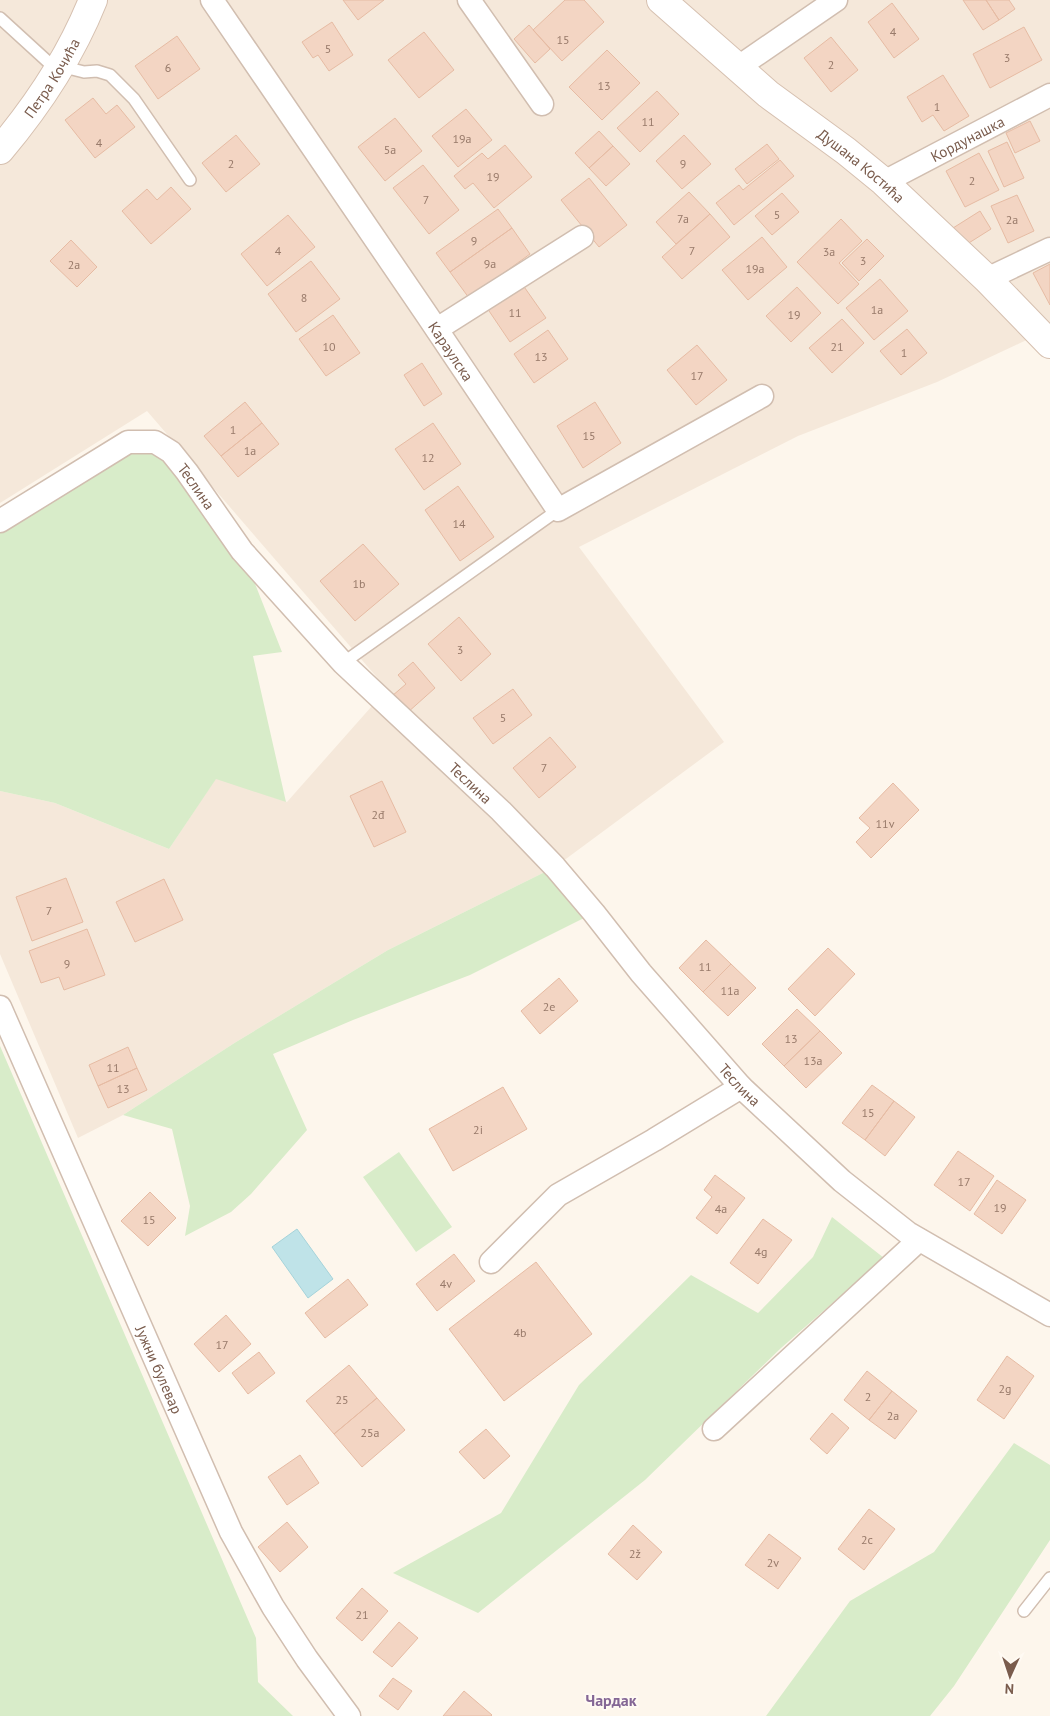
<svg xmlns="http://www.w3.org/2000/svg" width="1050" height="1716" font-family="'PT Sans',sans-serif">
<rect width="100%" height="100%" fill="#fdf6ec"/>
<path fill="#f5e8da" d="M0,0H1050V329L937,382L798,436L579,547L724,742L555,867L388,950L236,1042L123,1115L78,1138L0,954V791L55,803L169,849L216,778L287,802L387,689L147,411L0,503Z"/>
<path fill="#d8ecc9" d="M128,442H155L242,551L282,652L253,656L286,802L216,779L169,849L55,803L0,791V529Z
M555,867L594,913L470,975L353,1020L273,1054L307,1130L251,1194L231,1212L185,1236L190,1206L172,1129L123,1115L236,1042L388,950Z
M0,1046L256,1638L258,1682L293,1716H0Z
M399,1152L452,1227L416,1252L363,1177Z
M832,1217L884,1258L781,1348L645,1480L478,1613L393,1573L501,1513L579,1385L691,1275L758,1313L813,1257Z
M1014,1443L1050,1465V1540L954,1686L930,1716H766L850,1601L934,1552Z"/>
<path fill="#bfe3e8" stroke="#a5d3da" d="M297,1229L333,1279L308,1298L272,1247Z"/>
<path fill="#f3d5c3" stroke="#e6bba3" d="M343,0H384L358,20Z
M565,0H584L604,22L562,61L533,30Z
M963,0H986L999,20L983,30Z
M986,0H1009L1015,9L999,20Z
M892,3L919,39L894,58L868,22Z
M332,22L353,55L329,71L318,55L313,58L302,42Z
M529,25L550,49L535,63L514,39Z
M1024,27L1042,60L990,88L973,54Z
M424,32L454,70L419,98L388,60Z
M177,36L200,69L158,99L135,66Z
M831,37L858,70L831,92L804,58Z
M607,50L640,83L602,120L569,87Z
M943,75L969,116L944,131L933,115L922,122L907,97Z
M657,91L679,114L640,152L617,128Z
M93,98L106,114L117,105L135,127L95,158L65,120Z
M466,109L492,140L458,167L432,136Z
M395,118L422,151L385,181L358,147Z
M1030,121L1040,141L1015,153L1006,133Z
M599,131L613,146L589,168L575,153Z
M236,135L260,164L226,192L202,163Z
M684,135L711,164L682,189L656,161Z
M1007,142L1024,178L1004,187L988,151Z
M767,144L779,159L747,184L735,169Z
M505,145L532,177L494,208L473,183L465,189L454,176L482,153L488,159Z
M613,146L630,164L606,186L589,168Z
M979,153L999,190L965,207L946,171Z
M780,160L794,176L734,225L716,203L739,185L743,190Z
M423,165L459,210L429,234L393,188Z
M589,178L627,225L599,247L561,200Z
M171,187L191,209L151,244L122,211L147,189L157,200Z
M689,192L710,214L676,244L656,222Z
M782,193L799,212L772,235L755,216Z
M1017,195L1034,231L1008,243L991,206Z
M498,209L512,228L450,272L436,253Z
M980,211L991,229L964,246L953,228Z
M710,214L730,237L682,279L662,257Z
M288,215L315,247L267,286L241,254Z
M841,219L862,241L839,263L859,284L838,304L797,262Z
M512,228L530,254L469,298L450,272Z
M762,237L787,267L748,300L722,270Z
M867,239L884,256L859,281L842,263Z
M71,240L97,267L77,287L50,261Z
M311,261L340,299L296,332L268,294Z
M1050,264V305L1033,273Z
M880,279L908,311L874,340L846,308Z
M520,281L546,318L510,342L485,305Z
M797,287L821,313L791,342L766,316Z
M333,315L360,353L326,376L299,339Z
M842,319L864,343L832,373L809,348Z
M907,329L927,353L901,375L880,351Z
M548,330L568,359L534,383L514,354Z
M697,345L727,380L696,405L667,370Z
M422,363L442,394L424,406L404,375Z
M245,402L262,423L221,456L204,436Z
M595,402L621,443L583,468L557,426Z
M262,423L279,444L238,477L221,456Z
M433,423L461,464L424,490L395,449Z
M458,486L494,537L460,561L425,510Z
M363,544L399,584L355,621L320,581Z
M459,617L491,654L461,681L428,644Z
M413,662L435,688L407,713L392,696L406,684L398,675Z
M513,689L532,715L493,744L473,718Z
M550,737L576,767L539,798L513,768Z
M382,781L406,832L374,847L350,796Z
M893,783L919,810L871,858L856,842L870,828L859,818Z
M66,878L83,922L32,941L16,897Z
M164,879L183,920L135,942L116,902Z
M87,929L105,975L64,990L59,977L41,983L29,951Z
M706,940L731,964L703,992L679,968Z
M828,948L855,974L815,1016L788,989Z
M731,964L756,988L728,1016L703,992Z
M559,978L578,1001L540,1034L521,1011Z
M797,1009L820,1031L784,1066L762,1044Z
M820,1031L842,1053L806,1088L784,1066Z
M128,1047L137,1068L98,1086L89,1065Z
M137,1068L147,1090L108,1108L98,1086Z
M872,1085L894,1101L865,1140L842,1123Z
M503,1087L527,1129L453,1171L429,1129Z
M894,1101L915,1117L885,1156L865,1140Z
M958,1151L994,1176L970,1211L934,1185Z
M715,1175L745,1198L717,1234L696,1218L712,1197L704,1190Z
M997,1180L1026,1200L1002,1234L974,1214Z
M150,1192L176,1218L148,1246L121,1221Z
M763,1219L792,1240L758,1284L730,1263Z
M454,1254L475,1281L437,1311L416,1284Z
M536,1262L592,1334L504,1401L449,1329Z
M348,1279L368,1305L325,1338L305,1313Z
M226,1315L251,1344L219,1372L194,1344Z
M259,1352L275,1373L248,1394L232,1373Z
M1007,1356L1034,1376L1004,1419L977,1400Z
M349,1365L377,1398L334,1434L306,1401Z
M867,1371L892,1391L869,1420L844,1400Z
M892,1391L917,1411L895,1439L869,1420Z
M377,1398L405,1430L362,1467L334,1434Z
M832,1413L849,1428L827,1454L810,1439Z
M486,1429L510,1456L484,1479L459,1452Z
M300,1455L319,1483L287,1505L268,1477Z
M869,1509L895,1529L864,1570L838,1549Z
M287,1522L308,1547L280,1572L258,1547Z
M633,1525L662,1552L637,1580L608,1554Z
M769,1534L801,1558L778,1589L745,1565Z
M362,1588L388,1611L362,1641L336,1618Z
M399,1622L418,1638L392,1667L373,1652Z
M393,1678L412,1691L398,1710L379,1696Z
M464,1691L492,1715L491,1716H443Z"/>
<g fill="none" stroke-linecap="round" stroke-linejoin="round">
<g stroke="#d1beb0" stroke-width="14">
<path id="lane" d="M0,18L58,71
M63,64L72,69L84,72L97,71L110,75L134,99L190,180
M343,663L558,510
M1024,1611L1050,1578"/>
</g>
<g stroke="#d1beb0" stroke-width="25">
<g id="street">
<path id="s1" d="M212,0L427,315L558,510L762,396"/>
<path d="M469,0L542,104"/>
<path d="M737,68L836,0"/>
<path id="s2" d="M884,182L1050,95"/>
<path d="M987,279L1050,249"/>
<path d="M437,329L582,237"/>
<path id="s3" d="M0,521L128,442H155L171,452L187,472L242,551L343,663L501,811L555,867L594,913L641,973L741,1087L842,1181L908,1233L1050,1315"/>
<path id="s4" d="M0,1007L231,1532L273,1607L307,1659L349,1716"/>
<path d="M491,1262L558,1195L654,1140L741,1087"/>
<path d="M714,1429L919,1240"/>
</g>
</g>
<g stroke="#d6c0b0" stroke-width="30">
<g id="secondary">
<path id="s5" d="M661,0L768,94L846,151L884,182L987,279L1050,344"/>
<path id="s6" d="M0,150C38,105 71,55 93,0"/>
</g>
</g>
<use href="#lane" stroke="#fff" stroke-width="11"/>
<use href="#street" stroke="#fff" stroke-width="22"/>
<use href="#secondary" stroke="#fff" stroke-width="28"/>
</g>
<g text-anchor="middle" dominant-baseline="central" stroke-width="4" stroke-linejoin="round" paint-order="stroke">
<g font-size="12" fill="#987a6a">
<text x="893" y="31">4</text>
<text x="563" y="39">15</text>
<text x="328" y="48">5</text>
<text x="1007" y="57">3</text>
<text x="831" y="64">2</text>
<text x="168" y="67">6</text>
<text x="604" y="85">13</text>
<text x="937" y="106">1</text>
<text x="648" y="121">11</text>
<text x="462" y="138">19a</text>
<text x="99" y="142">4</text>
<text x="390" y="149">5a</text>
<text x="231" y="163">2</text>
<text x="683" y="163">9</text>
<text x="493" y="176">19</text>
<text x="972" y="180">2</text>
<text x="426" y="199">7</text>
<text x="777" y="214">5</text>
<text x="683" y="218">7a</text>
<text x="1012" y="219">2a</text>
<text x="474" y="240">9</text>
<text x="278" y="250">4</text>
<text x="692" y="250">7</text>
<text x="829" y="251">3a</text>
<text x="863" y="260">3</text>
<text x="490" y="263">9a</text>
<text x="74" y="264">2a</text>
<text x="755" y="268">19a</text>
<text x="304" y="297">8</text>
<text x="877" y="309">1a</text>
<text x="515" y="312">11</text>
<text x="794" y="314">19</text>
<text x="329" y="346">10</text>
<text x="837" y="346">21</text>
<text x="904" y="352">1</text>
<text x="541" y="356">13</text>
<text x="697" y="375">17</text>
<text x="233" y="429">1</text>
<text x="589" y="435">15</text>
<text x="250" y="450">1a</text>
<text x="428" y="457">12</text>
<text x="459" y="523">14</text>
<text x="359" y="583">1b</text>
<text x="460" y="649">3</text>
<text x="503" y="717">5</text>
<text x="544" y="767">7</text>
<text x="378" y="814">2đ</text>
<text x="885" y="823">11v</text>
<text x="49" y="910">7</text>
<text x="67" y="963">9</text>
<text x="705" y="966">11</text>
<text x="730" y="990">11a</text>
<text x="549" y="1006">2e</text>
<text x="791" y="1038">13</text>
<text x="813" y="1060">13a</text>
<text x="113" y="1067">11</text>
<text x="123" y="1088">13</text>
<text x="868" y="1112">15</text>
<text x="478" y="1129">2i</text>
<text x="964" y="1181">17</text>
<text x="1000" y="1207">19</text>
<text x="721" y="1208">4a</text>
<text x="149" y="1219">15</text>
<text x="761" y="1251">4g</text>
<text x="446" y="1283">4v</text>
<text x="520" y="1332">4b</text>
<text x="222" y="1344">17</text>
<text x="1005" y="1388">2g</text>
<text x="868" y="1396">2</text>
<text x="342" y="1399">25</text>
<text x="893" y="1415">2a</text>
<text x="370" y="1432">25a</text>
<text x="867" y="1539">2c</text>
<text x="635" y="1553">2ž</text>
<text x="773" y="1562">2v</text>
<text x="362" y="1614">21</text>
</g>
<g font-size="15" fill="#7a5c4d" stroke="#fffaf3">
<text stroke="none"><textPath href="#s6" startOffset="89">Петра Кочића</textPath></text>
<text stroke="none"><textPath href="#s2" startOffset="94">Кордунашка</textPath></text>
<text stroke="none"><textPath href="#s5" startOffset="260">Душана Костића</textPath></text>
<text stroke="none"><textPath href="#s1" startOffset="425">Караулска</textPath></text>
<text stroke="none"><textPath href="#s3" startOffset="239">Теслина</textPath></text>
<text stroke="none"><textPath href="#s3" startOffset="644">Теслина</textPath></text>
<text stroke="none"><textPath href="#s3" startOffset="1049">Теслина</textPath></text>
<text stroke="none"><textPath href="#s4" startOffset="396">Јужни булевар</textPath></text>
</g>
<g font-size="16" font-weight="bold" fill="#846695" stroke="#fffaf3">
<text x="611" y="1700">Чардак</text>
</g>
</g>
<g transform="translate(1010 1676) rotate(183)" stroke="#fffaf3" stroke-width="4" paint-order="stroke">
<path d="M0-4L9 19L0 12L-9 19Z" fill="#7a5c4d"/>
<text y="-8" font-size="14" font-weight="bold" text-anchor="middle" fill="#7a5c4d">N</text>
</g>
</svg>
